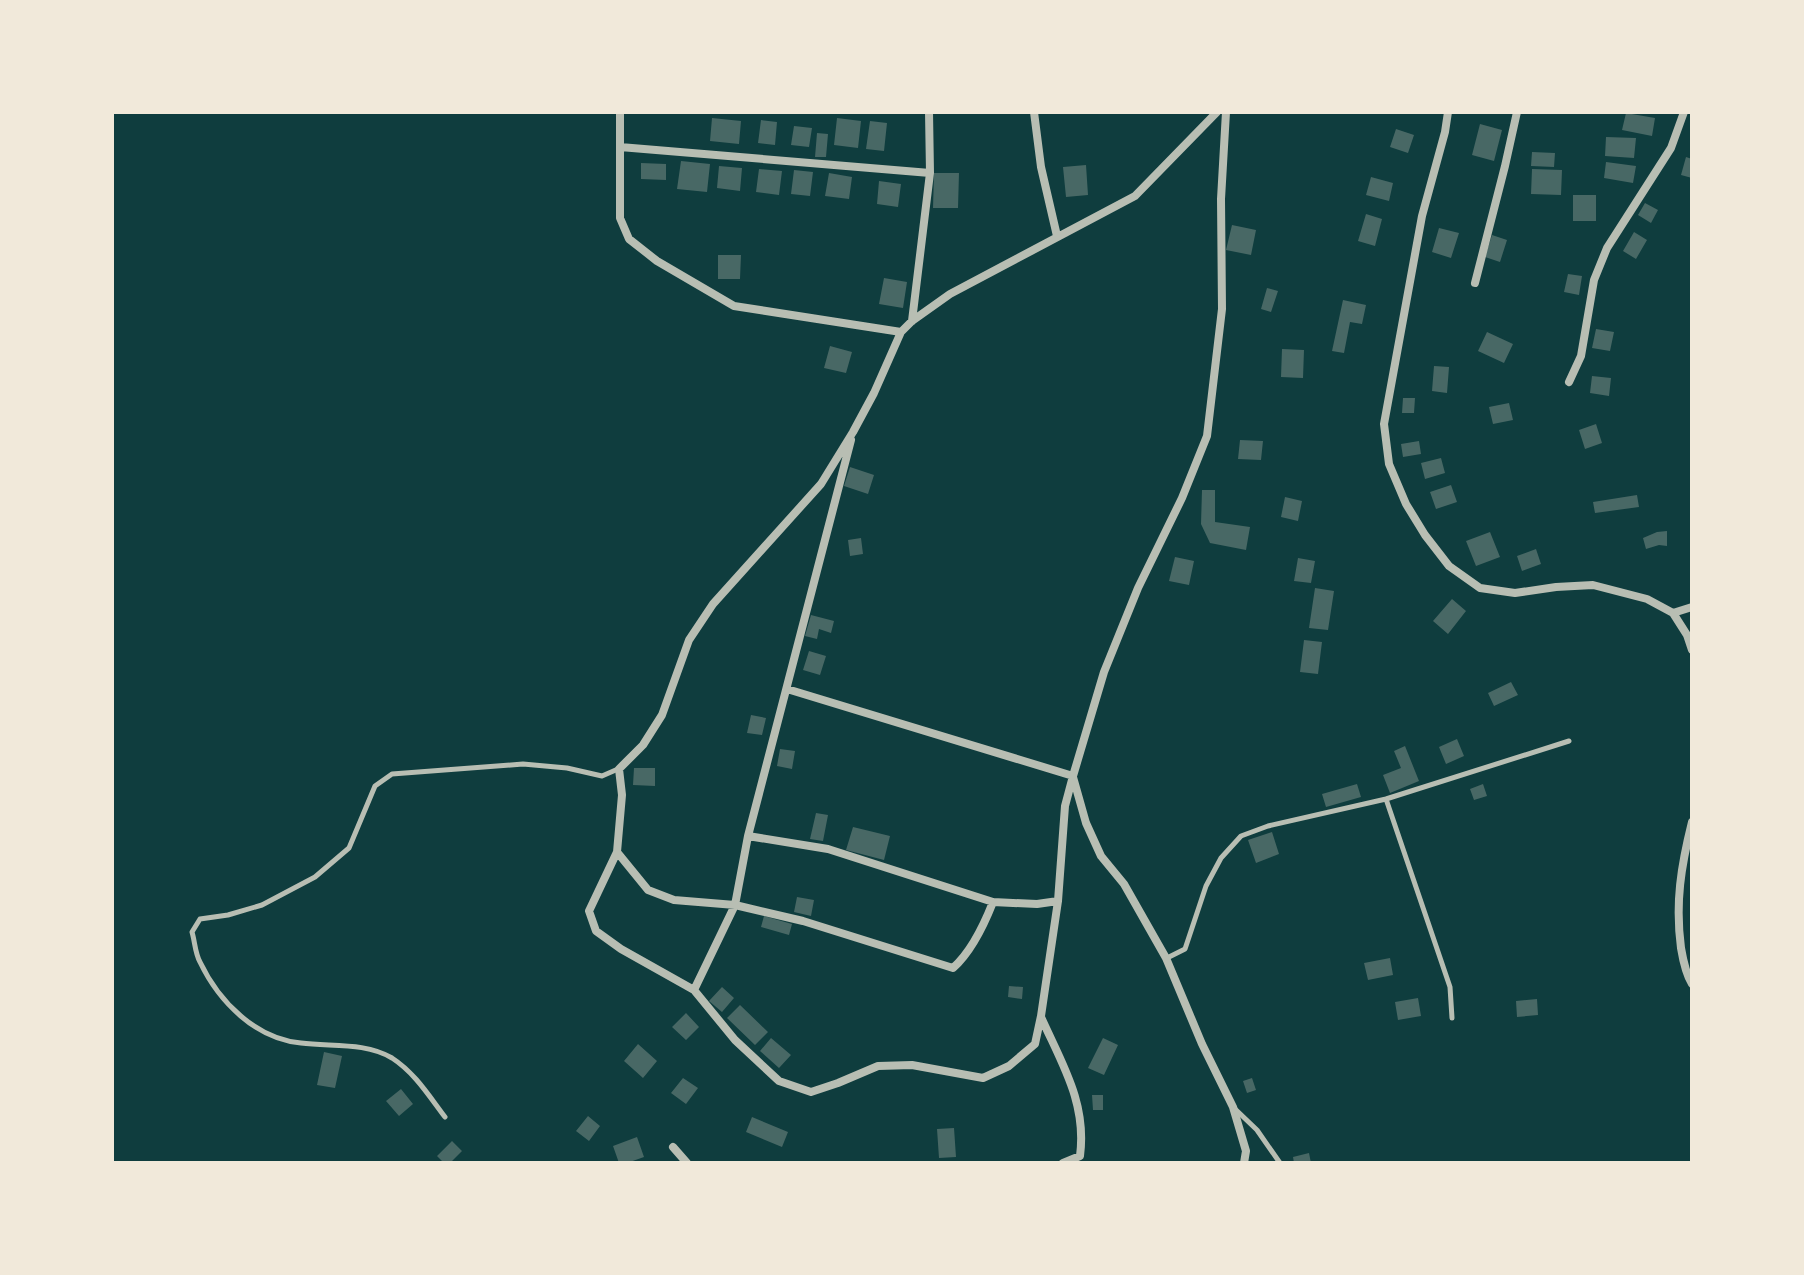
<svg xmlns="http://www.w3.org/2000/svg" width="1804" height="1275" font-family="'Playfair Display',serif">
<rect width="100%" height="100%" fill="#0f3d3e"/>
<path fill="#486865" d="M1626,113L1655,118L1652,136L1622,130Z
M712,118L741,121L739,144L710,141Z
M837,118L861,121L858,148L834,145Z
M761,120L777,122L775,145L758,143Z
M870,121L887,123L884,151L866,149Z
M1480,124L1502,130L1494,161L1472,155Z
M794,126L812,128L809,147L791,145Z
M1396,129L1414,135L1408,153L1390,147Z
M817,133L828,134L826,157H815Z
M1606,137L1636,138L1634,158L1605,156Z
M1532,152L1555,153L1554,167L1531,166Z
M1686,157L1692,159V178L1681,175Z
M681,161L710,164L707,192L677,189Z
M1606,162L1636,166L1633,183L1604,178Z
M641,163L666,164V180L641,179Z
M1086,165L1088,195L1066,197L1063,167Z
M719,166L742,168L740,191L717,188Z
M759,169L782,171L779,195L756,192Z
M1532,169L1562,170L1561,195L1531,194Z
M794,170L813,172L810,196L791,194Z
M829,173L852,177L849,199L825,196Z
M934,173H959L958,208H933Z
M1371,177L1393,183L1389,201L1366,195Z
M879,181L901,184L898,207L877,204Z
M1573,195H1596V221H1573Z
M1645,203L1658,210L1651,223L1638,215Z
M1366,214L1382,219L1375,246L1358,241Z
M1232,225L1256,230L1251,255L1226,250Z
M1439,228L1459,233L1451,258L1432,252Z
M1634,232L1647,240L1636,259L1623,251Z
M1492,235L1507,240L1500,262L1485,257Z
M718,255H741L740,279H718Z
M1568,274L1582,276L1579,295L1564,292Z
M884,278L907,282L903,308L879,304Z
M1267,288L1278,291L1271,312L1261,309Z
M1343,300L1366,305L1362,324L1350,322L1344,353L1332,351Z
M1596,329L1614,332L1610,351L1592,348Z
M1487,332L1513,344L1504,363L1478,351Z
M830,346L852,352L846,373L824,368Z
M1282,349L1304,350L1303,378L1281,377Z
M1434,366L1449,367L1447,393L1432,391Z
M1592,376L1611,378L1609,396L1590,393Z
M1403,398H1415L1414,413H1402Z
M1509,403L1513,420L1493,424L1489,407Z
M1596,424L1602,443L1585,449L1579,430Z
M1240,440L1263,441L1261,460L1238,459Z
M1419,441L1421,454L1403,457L1401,444Z
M1441,458L1445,473L1425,479L1421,463Z
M850,467L874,475L868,494L844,486Z
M1451,485L1457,502L1436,509L1430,492Z
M1202,490H1215V522L1250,527L1246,550L1210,543L1201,524Z
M1637,495L1639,507L1595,513L1593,502Z
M1285,497L1302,501L1298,521L1281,517Z
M1667,531V546L1659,545L1646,549L1643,538L1657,532Z
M1490,532L1500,557L1476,566L1466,541Z
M861,538L863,554L850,556L848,540Z
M1536,549L1541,564L1522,571L1517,556Z
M1175,557L1194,561L1189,585L1169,581Z
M1298,558L1315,561L1311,583L1294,581Z
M1315,588L1334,591L1328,630L1309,628Z
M1452,599L1466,611L1448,634L1433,621Z
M811,615L834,621L831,633L819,629L817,639L805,636Z
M1304,640L1322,642L1318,674L1300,672Z
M809,651L826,656L820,675L803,670Z
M1511,682L1518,695L1494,706L1488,693Z
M751,715L766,718L762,735L747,733Z
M1457,739L1464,756L1446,764L1439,747Z
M1405,746L1419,781L1390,793L1383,775L1401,768L1394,751Z
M780,749L795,751L792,769L777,766Z
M634,768H655V786L633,785Z
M1357,784L1361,797L1326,807L1322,794Z
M1483,784L1487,796L1474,800L1470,789Z
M816,813L828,815L823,841L810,839Z
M853,827L890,836L884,860L846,850Z
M1272,832L1279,854L1256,863L1248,840Z
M797,897L814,900L811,916L794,912Z
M764,916L792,924L789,935L761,927Z
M1390,958L1393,975L1368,980L1364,963Z
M1009,986L1023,987L1022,999L1008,997Z
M722,987L734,998L722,1012L709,1001Z
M1418,998L1421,1016L1398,1020L1395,1002Z
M1537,999L1538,1015L1517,1017L1516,1001Z
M740,1005L768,1032L755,1045L727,1018Z
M686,1013L699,1027L686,1040L672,1027Z
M771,1038L791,1055L779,1068L760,1051Z
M1103,1038L1118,1045L1104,1075L1088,1068Z
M638,1044L657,1061L643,1078L624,1061Z
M324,1052L342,1056L335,1088L317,1085Z
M683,1078L698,1088L686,1104L671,1093Z
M1252,1078L1256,1090L1247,1093L1243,1081Z
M401,1089L413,1104L399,1116L386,1101Z
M1092,1095H1103V1110H1093Z
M588,1116L600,1126L589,1141L576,1131Z
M752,1117L788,1132L782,1147L746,1132Z
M954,1128L956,1157L939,1158L937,1129Z
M637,1137L644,1157L627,1163H619L613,1146Z
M452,1141L462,1151L450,1163H444L437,1156Z
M1309,1153L1311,1163H1294L1293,1157Z"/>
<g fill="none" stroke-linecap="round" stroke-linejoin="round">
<path stroke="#b8beb3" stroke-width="5" d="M1386,799L1450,987L1452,1018
M1167,958L1185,949L1206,886L1221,858L1241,836L1268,826L1386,799L1569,741
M1234,1108L1257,1130L1280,1163
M445,1117C429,1096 415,1073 392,1058C365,1042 331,1047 301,1043C256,1039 219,1002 200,962C195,953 195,942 192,932L200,919L228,915L262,905L315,877L349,848L375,786L392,774L523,764L567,768L602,776L618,769"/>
<path stroke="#b8beb3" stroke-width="8" d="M620,112V218L629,239L657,261L734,306L901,332L912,321L950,294L1135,196L1217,112
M1034,112L1041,167L1057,236
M1448,112L1445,132L1422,216L1384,424L1389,464L1406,504L1425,535L1449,566L1480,588L1515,593L1556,587L1593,585L1647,599L1673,613L1687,635L1692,650
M620,147L930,173
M1475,283L1505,166L1517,112
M912,321L930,173L929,112
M901,332L874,393L853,432L821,484L713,604L689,640L662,715L643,745L619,769L622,795L617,852L589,911L596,931L621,949L694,990L735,1040L779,1081L811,1092L838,1083L878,1066L912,1065L983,1078L1009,1066L1035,1044L1041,1016L1058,901L1065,806L1073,776L1104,672L1138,588L1182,498L1207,436L1222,309L1221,199L1226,112
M1569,382L1581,356L1594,280L1607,248L1671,148L1684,112
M1673,613L1692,607
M787,689L1073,776
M1073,777L1086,823L1101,856L1124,884L1166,958L1202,1044L1233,1107L1246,1151L1244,1163
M1692,822C1681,866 1675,903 1681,948C1683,960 1686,974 1692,984
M748,836L828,849L993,902L1037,904L1058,901
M617,852L648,890L674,900L735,905L803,921L953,968C971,952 984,925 993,902
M694,990L735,905L748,836L851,440
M1041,1017C1062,1064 1087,1103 1080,1156L1063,1163
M673,1147L687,1163"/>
</g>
<rect width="1804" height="1275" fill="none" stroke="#f1e9da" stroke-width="228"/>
</svg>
